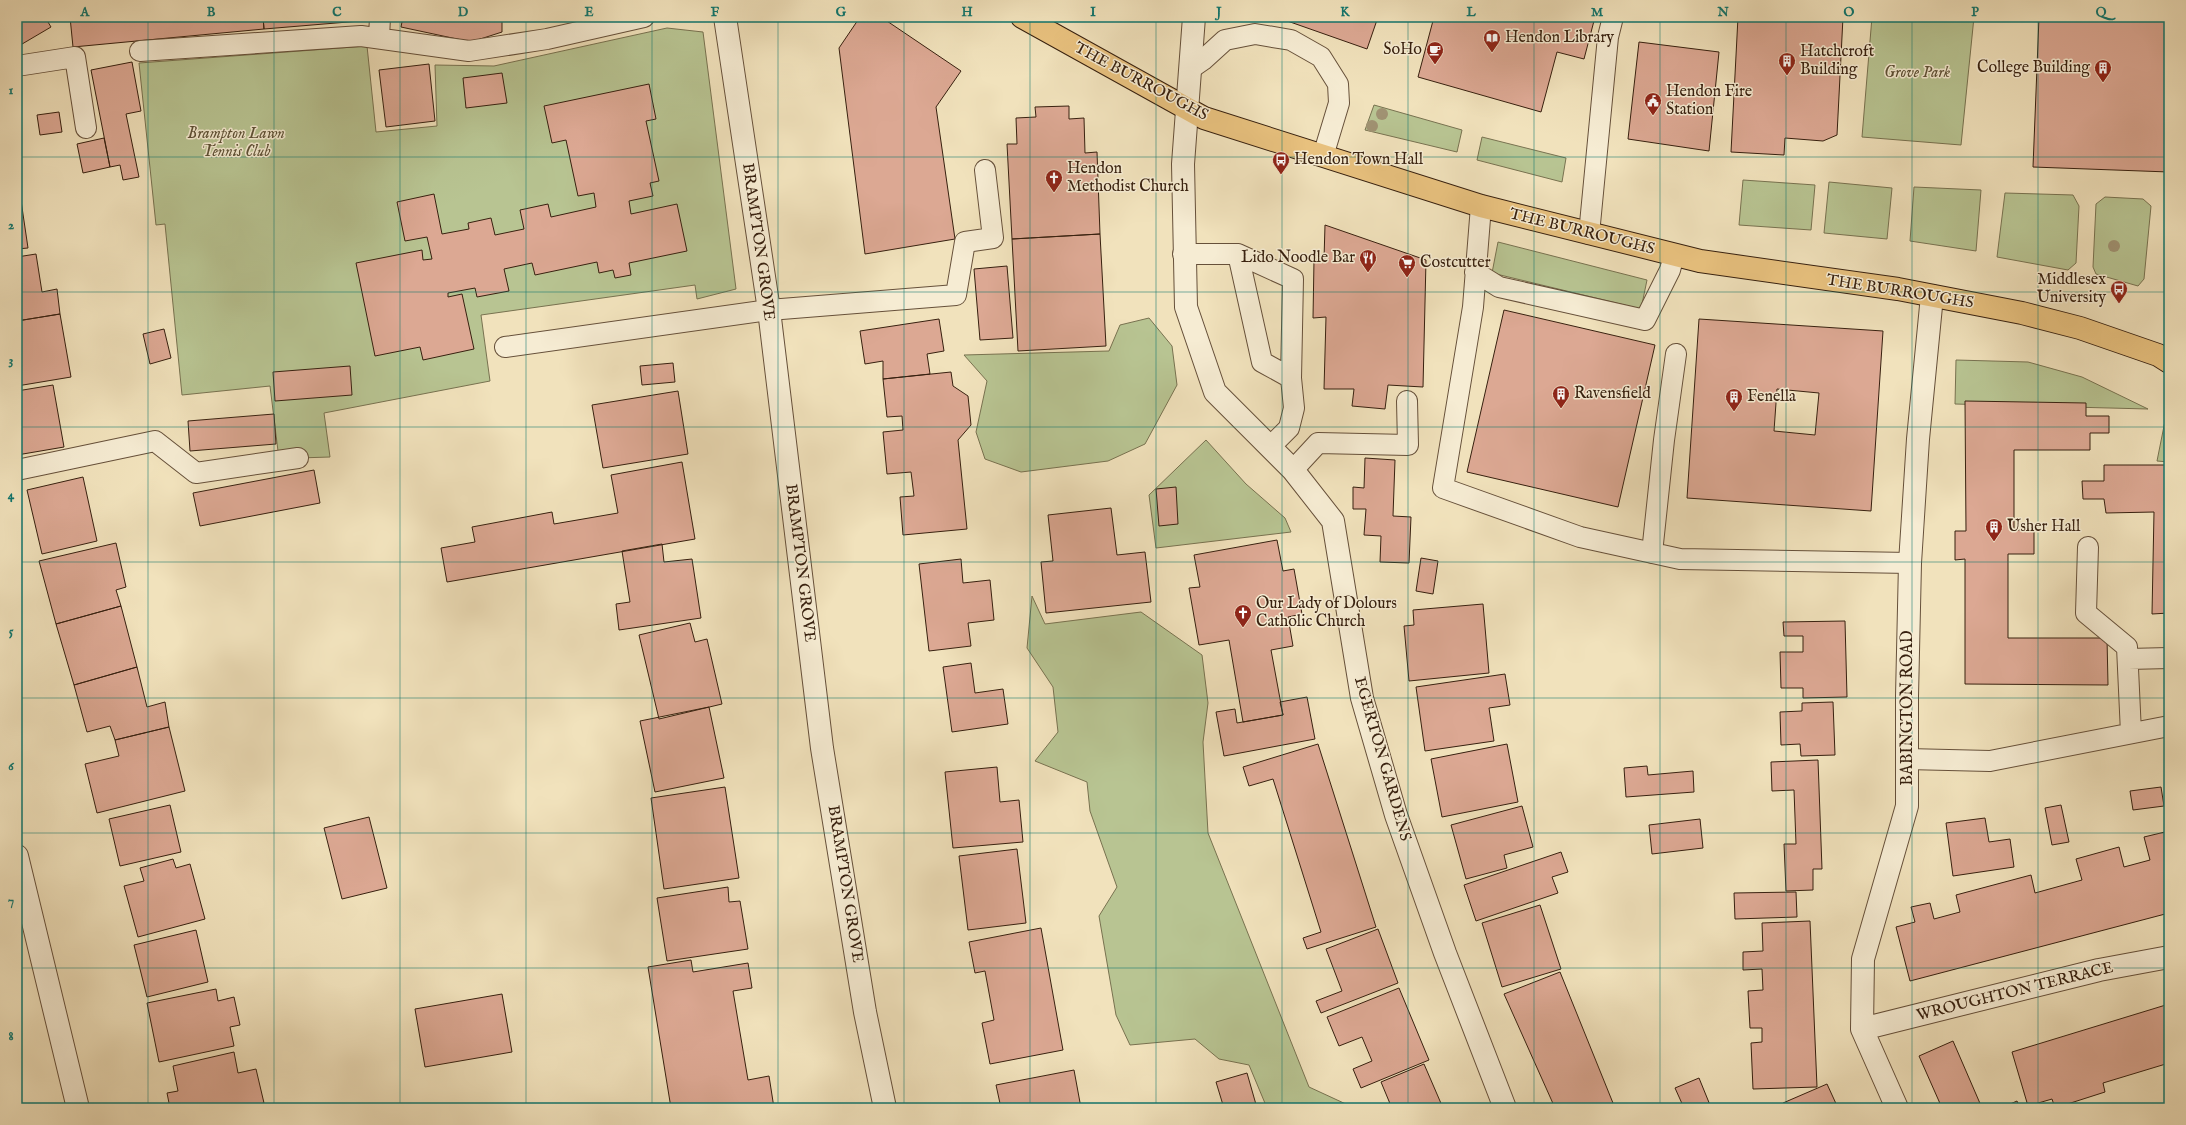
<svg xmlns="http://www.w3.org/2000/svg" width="2186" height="1125" font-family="'IM FELL English',serif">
<rect width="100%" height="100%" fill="#f1e2bc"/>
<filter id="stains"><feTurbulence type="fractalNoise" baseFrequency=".005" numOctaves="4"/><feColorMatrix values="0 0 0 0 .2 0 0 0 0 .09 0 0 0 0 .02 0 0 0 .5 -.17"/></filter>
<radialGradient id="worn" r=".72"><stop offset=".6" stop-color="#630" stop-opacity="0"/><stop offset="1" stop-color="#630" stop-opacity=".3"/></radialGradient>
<path fill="#b8c492" stroke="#787250" d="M1872,17H1974L1961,145L1862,137Z
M667,28L703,32L736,289L697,299L695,285L481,315L490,381L324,413L330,457L298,458L278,451L270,386L182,395L165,224L156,225L139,63L367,46L376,132L437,126L435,65L494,66Z
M1374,105L1462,130L1457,152L1365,130Z
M1482,137L1566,158L1562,182L1477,160Z
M1743,180L1815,185L1811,230L1739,225Z
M1829,182L1892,188L1887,239L1824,233Z
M1914,187L1981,190L1976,251L1910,241Z
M2005,193L2073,195L2079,206L2076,263L2068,270L1997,257Z
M2105,197L2143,199L2151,206L2144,279L2138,286L2096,274L2093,267L2096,204Z
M1498,242L1647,280L1641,309L1492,273Z
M1149,318L1172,346L1177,385L1145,444L1108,461L1021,472L985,459L976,432L987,381L964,355L1109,351L1120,325Z
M1956,360L2028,362L2082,377L2148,409L1955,404Z
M2167,411L2169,412V462L2157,461Z
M1206,440L1246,484L1285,518L1291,532L1156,548L1149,495Z
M1032,596L1045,624L1141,612L1202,655L1208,703L1203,742L1208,833L1309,1087L1348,1105V1108H1267L1249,1065L1219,1059L1195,1039L1130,1045L1116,1015L1099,916L1117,887L1090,811L1087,782L1035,761L1058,732L1053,687L1027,648Z"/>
<path fill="#dca893" stroke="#37200f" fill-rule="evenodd" d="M17,17H45L51,27L17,47Z
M70,17H263L264,29L73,47Z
M263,17H372V20L264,29Z
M403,17H502V32L471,42L401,27Z
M860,17H881L961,71L936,107L955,239L865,254L839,48Z
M1276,17H1378L1367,49Z
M1434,17H1595L1584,59L1557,52L1541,112L1418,77Z
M1738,17H1843L1837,135L1823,141L1785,138L1784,155L1731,152Z
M2039,17H2169V172L2033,167Z
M1639,42L1719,52L1709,151L1628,139Z
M132,62L141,111L126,114L139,177L123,180L120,165L110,167L91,70Z
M429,64L435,121L386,127L379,70Z
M502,73L507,103L466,108L463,78Z
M649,84L656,119L646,121L659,181L650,183L653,196L629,201L631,214L677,204L687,251L629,263L631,275L615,278L613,270L599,273L597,262L535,275L532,263L504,269L509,291L477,297L475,288L448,293V297L462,294L474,349L423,360L420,347L375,356L356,263L422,250L423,260L432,259L427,237L405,241L397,202L434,194L442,234L469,229L468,223L491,218L495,235L524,229L520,210L548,204L551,217L596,207L594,193L578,196L566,140L552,143L544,106Z
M1069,106V119L1084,118L1085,153L1097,152L1100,234L1012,239L1007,144H1017L1016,118L1036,117L1035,107Z
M59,112L62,132L40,135L37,115Z
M104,138L110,167L83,173L77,144Z
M17,187H19L28,248L17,249Z
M1325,225L1426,260L1423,387L1388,385L1385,409L1352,406L1354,389H1324L1326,317L1313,318L1314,260H1324Z
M1100,234L1106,346L1018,351L1012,239Z
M36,254L42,292L57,289L60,314L17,321V257Z
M1007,266L1013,338L980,340L974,269Z
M1504,310L1655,345L1618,507L1467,472Z
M60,314L71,377L17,386V321Z
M939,319L944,351L927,354L930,374L883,379V361L865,364L860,331Z
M1699,319L1883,331L1871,511L1687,498ZM1777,389L1819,393L1815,435L1774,431Z
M164,329L171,358L150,364L143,334Z
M673,363L675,382L642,385L640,366Z
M350,366L352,395L275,401L273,372Z
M951,372L953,386L968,396L971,425L958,440L967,529L903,535L900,497L914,496L911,472L887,474L883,432L903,430L902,416L887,417L883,379Z
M53,385L64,447L17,455V391Z
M678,391L688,454L603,468L592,405Z
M1965,401L2086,403V416H2109V433H2090V450H2014V530H2034V554H2008V638H2107L2108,685L1965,684V559L1955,560V531H1966Z
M274,414L276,444L190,451L188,421Z
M1365,458L1395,460L1393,516L1411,517L1409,563L1380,562L1381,536L1364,535L1366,509H1353V487L1364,488Z
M682,462L695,539L447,582L441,548L475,542L472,527L552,512L554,524L618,513L611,475Z
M2104,465H2169V613L2152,614L2154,512L2106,513L2104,499H2083L2082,481H2104Z
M314,470L320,503L200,526L193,493Z
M83,477L97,541L42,554L27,490Z
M1176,487L1178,524L1159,526L1156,489Z
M1111,508L1117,555L1145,552L1151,602L1046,613L1041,562L1053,561L1048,515Z
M1277,540L1283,571L1294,569L1302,614L1288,617L1293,646L1271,650L1283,715L1243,722L1229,640L1199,645L1189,588L1200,587L1194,555Z
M116,543L126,587L116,590L121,606L56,624L39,561Z
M662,544L664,562L692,559L701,618L619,630L616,604L630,602L622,551Z
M1421,558L1438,561L1433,594L1416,591Z
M961,559L963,583L990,580L994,620L968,623L971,646L929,651L919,564Z
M1483,604L1489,673L1409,681L1404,626L1414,625L1413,610Z
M121,606L137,667L74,685L56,624Z
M1845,621L1847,697L1803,698V688H1781L1780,652H1803V636H1784L1783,622Z
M690,623L695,642L707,639L722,704L659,719L639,635Z
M971,663L975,693L1003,689L1008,724L952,732L943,667Z
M137,667L147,707L165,702L169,727L115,740L110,726L87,732L74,685Z
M1505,674L1510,705L1489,708L1494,741L1425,751L1416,687Z
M1307,697L1315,739L1224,756L1216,712L1235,709L1237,723L1283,715L1280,702Z
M1833,702L1835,755L1801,756L1800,744L1781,745L1780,712L1802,711V703Z
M709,707L724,778L655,792L640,721Z
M169,727L185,791L97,813L85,764L119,756L115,740Z
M1318,744L1376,927L1307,949L1303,938L1321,932L1273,779L1249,786L1243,767Z
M1507,744L1518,802L1442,817L1431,759Z
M1818,760L1822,869H1813V890L1786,891L1784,844H1796L1794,790L1772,791L1771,762Z
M1647,766L1648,775L1693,771L1694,792L1626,797L1624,768Z
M997,767L1000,802L1019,800L1023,842L953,848L945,772Z
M725,787L739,878L664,889L651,798Z
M2161,787L2164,806L2133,810L2130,791Z
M170,805L181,852L120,866L109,819Z
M2061,805L2069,842L2052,845L2045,808Z
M1522,806L1533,847L1504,855L1507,868L1466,879L1451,825Z
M369,817L387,888L342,899L324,828Z
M1985,818L1989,842L2010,839L2014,867L1953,876L1946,823Z
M1700,819L1703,848L1652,854L1649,825Z
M2169,831V913L1910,981L1896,927L1915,922L1911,907L1930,903L1934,919L1960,912L1956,895L2031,875L2035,893L2082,880L2076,859L2119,847L2124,867L2150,860L2144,837Z
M1017,849L1026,923L968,930L959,856Z
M1561,852L1568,872L1552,877L1558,893L1476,921L1464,885Z
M173,859L176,868L190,864L205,919L138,937L124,886L144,881L140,868Z
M728,887L729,902L740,901L748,949L667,961L657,898Z
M1796,892L1797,917L1735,919L1734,893Z
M1540,905L1561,969L1502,987L1482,923Z
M1810,921L1817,1087L1753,1089L1751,1043L1762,1042V1028H1750L1748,991L1763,990L1762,969L1743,970V952L1763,951L1762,923Z
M1041,928L1063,1050L990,1064L982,1023L994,1020L985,971L975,973L969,942Z
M1378,929L1398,983L1321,1013L1316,1001L1342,991L1326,949Z
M196,930L208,982L147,997L134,945Z
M691,960L693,972L748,963L752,988L733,991L748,1080L769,1076L774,1108H671L648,967Z
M1560,972L1615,1108H1555L1504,994Z
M1399,988L1429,1060L1361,1088L1353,1069L1372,1061L1362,1037L1339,1046L1327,1017Z
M216,989L218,1001L234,997L240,1025L230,1027L234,1046L159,1062L147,1003Z
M502,994L512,1052L425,1067L415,1009Z
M2169,1004V1063L2103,1083L2105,1092L2055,1108L2052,1099L2028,1106L2012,1052Z
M1953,1041L1982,1108H1942L1919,1056Z
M234,1052L238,1073L256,1069L264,1103L239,1108H170L167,1093L178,1091L173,1066Z
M1424,1064L1443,1108H1385L1391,1106L1381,1082Z
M1074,1070L1081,1108H1001L996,1085Z
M1247,1073L1257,1108H1212L1223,1105L1216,1082Z
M1699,1078L1710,1105L1704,1108H1684L1675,1088Z
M1827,1084L1838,1108H1786L1783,1103Z
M2017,1101L2020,1108H2001Z"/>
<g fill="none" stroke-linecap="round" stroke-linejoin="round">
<g stroke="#66503a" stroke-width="22">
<path id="service" d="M379,38L380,17
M140,51L361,36L469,51L547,39L644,17
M17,66L75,57L86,128
M1190,69L1203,60L1225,40L1255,34L1291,40L1321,57L1338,84L1339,103L1323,156
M1481,206L1473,307L1443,488L1580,537L1680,559L1910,563
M1589,234L1608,37L1613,17
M1183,254H1238L1293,279L1291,378L1262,362L1238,254
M1475,272L1499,287L1645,320L1670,270L1674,255
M505,347L769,310L956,295L965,242L993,238L985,170
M1270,447L1289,428L1294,408L1291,378
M17,470L155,441L196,473L298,458
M1293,470L1318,443L1408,445L1407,401
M2088,547L2086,613L2127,647L2131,733
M1652,553L1664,440L1676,354
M2128,659L2169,658
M1907,759L1990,761L2169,726"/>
</g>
<g stroke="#66503a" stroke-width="24">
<path id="minor" d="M725,17L769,310L822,748L865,1012L885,1108
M1194,17L1183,164L1186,307L1215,392L1293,470L1333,521L1362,698L1396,815L1445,953L1505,1108
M17,856L78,1108
M1862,1029L2099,970L2169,957
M1897,1108L1862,1029L1863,959L1907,806V696L1910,563L1918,439L1932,296"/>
</g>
<g stroke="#37200f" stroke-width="24">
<path id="primary" d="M1022,17L1204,118L1481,206L1700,261L1898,289L2022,313L2080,328L2158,355L2169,362"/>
</g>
<use href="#service" stroke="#f6ecd3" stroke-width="20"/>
<use href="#minor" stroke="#f6ecd3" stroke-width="22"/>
<use href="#primary" stroke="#e8c17e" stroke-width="22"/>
</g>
<g fill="#a09272">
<circle cx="1382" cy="114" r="6"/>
<circle cx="1372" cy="126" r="6"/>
<circle cx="2114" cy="246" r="6"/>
</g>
<path fill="none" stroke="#0f766e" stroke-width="1" stroke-opacity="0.55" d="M148,17V1108M274,17V1108M400,17V1108M526,17V1108M652,17V1108M778,17V1108M904,17V1108M1030,17V1108M1156,17V1108M1282,17V1108M1408,17V1108M1534,17V1108M1660,17V1108M1786,17V1108M1912,17V1108M2038,17V1108M17,157H2169M17,292H2169M17,427H2169M17,562H2169M17,698H2169M17,833H2169M17,968H2169"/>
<defs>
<g id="library-pin" transform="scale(0.9)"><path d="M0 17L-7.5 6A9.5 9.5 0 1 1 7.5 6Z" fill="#8f2418" stroke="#f6ecd3"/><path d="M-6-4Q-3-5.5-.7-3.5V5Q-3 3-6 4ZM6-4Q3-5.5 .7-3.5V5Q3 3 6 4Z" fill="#fff"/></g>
<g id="cafe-pin" transform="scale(0.9)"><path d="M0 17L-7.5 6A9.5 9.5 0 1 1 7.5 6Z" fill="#8f2418" stroke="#f6ecd3"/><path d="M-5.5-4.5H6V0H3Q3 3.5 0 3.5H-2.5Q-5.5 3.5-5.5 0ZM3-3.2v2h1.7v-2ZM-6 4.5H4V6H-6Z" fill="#fff"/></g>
<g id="building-pin" transform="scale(0.9)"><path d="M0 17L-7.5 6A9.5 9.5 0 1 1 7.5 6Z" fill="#8f2418" stroke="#f6ecd3"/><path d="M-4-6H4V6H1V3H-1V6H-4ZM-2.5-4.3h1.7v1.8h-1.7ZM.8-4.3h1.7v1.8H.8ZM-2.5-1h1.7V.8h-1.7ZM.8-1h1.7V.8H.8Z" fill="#fff"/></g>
<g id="civic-pin" transform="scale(0.9)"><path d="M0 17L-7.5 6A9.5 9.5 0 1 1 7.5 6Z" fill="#8f2418" stroke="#f6ecd3"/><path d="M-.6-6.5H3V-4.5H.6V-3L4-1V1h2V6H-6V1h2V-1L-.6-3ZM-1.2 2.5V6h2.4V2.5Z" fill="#fff"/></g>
<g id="bus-pin" transform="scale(0.9)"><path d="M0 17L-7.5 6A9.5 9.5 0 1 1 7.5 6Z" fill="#8f2418" stroke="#f6ecd3"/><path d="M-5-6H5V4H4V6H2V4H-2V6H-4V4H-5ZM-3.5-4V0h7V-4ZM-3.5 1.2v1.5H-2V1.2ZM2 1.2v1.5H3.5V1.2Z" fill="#fff"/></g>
<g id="church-pin" transform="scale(0.9)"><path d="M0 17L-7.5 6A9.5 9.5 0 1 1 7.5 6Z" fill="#8f2418" stroke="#f6ecd3"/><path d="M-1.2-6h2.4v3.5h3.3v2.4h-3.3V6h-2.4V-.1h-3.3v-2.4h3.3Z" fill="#fff"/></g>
<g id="restaurant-pin" transform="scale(0.9)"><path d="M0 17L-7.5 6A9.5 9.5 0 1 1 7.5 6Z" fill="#8f2418" stroke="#f6ecd3"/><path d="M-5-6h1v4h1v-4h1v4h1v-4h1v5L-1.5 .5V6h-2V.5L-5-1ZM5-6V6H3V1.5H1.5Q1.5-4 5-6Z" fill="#fff"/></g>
<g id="supermarket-pin" transform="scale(0.9)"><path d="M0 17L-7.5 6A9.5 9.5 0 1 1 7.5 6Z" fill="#8f2418" stroke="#f6ecd3"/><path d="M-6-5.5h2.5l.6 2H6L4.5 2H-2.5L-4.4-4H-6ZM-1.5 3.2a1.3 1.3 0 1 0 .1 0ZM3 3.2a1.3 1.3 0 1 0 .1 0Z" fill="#fff"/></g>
</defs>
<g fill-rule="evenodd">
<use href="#library-pin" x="1492" y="38"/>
<use href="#cafe-pin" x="1435" y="50"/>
<use href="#building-pin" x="1787" y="61"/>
<use href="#building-pin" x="2103" y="68"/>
<use href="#civic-pin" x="1653" y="101"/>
<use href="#bus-pin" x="1281" y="160"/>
<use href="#church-pin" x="1054" y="178"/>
<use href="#restaurant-pin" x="1368" y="258"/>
<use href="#supermarket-pin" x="1407" y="263"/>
<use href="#bus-pin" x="2119" y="289"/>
<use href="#building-pin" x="1561" y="394"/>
<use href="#building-pin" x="1734" y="397"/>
<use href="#building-pin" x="1994" y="527"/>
<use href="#church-pin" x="1243" y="613"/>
</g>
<g text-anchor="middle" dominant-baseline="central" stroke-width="3" stroke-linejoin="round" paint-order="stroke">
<g font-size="16" fill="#37200f" stroke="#f6ecd3" text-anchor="start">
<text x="1505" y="38">Hendon Library</text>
<text x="1422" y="50" text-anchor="end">SoHo</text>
<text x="1800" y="52">Hatchcroft<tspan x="1800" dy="18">Building</tspan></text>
<text x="2090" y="68" text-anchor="end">College Building</text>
<text x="1666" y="92">Hendon Fire<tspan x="1666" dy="18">Station</tspan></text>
<text x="1294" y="160">Hendon Town Hall</text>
<text x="1067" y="169">Hendon<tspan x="1067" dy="18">Methodist Church</tspan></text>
<text x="1355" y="258" text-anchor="end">Lido Noodle Bar</text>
<text x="1420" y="263">Costcutter</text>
<text x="2106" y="280" text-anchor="end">Middlesex<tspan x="2106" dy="18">University</tspan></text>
<text x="1574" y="394">Ravensfield</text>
<text x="1747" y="397">Fenella</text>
<text x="2007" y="527">Usher Hall</text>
<text x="1256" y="604">Our Lady of Dolours<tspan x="1256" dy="18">Catholic Church</tspan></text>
</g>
<g font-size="16" font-style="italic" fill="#5e5136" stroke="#f6ecd3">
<text x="1917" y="73">Grove Park</text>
<text x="236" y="134">Brampton Lawn<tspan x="236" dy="18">Tennis Club</tspan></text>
</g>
<g font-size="16" fill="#37200f" stroke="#f6ecd3">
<text transform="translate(1141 82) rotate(28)">THE BURROUGHS</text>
<text transform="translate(1582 232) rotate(14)">THE BURROUGHS</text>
<text transform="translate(758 242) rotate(82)">BRAMPTON GROVE</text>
<text transform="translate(1900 292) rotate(9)">THE BURROUGHS</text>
<text transform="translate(800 563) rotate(83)">BRAMPTON GROVE</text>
<text transform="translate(1908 708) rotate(-90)">BABINGTON ROAD</text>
<text transform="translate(1382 759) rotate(74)">EGERTON GARDENS</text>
<text transform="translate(845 884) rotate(81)">BRAMPTON GROVE</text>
<text transform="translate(2015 992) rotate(-14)">WROUGHTON TERRACE</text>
</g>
</g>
<rect width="2186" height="1125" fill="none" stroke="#f1e2bc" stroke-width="44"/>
<rect x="22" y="22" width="2142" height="1081" fill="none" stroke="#0f766e" stroke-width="1.5"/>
<g font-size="13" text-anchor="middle" font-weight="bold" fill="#0f766e">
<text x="85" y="16">A</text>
<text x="211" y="16">B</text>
<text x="337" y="16">C</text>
<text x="463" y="16">D</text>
<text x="589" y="16">E</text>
<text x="715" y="16">F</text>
<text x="841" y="16">G</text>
<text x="967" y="16">H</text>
<text x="1093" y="16">I</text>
<text x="1219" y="16">J</text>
<text x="1345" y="16">K</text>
<text x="1471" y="16">L</text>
<text x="1597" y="16">M</text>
<text x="1723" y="16">N</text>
<text x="1849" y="16">O</text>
<text x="1975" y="16">P</text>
<text x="2101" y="16">Q</text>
<text x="11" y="94">1</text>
<text x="11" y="229">2</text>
<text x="11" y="364">3</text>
<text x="11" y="499">4</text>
<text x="11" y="635">5</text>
<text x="11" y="770">6</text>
<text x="11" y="905">7</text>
<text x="11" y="1040">8</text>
</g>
<rect width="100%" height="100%" filter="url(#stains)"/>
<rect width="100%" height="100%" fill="url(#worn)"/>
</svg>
